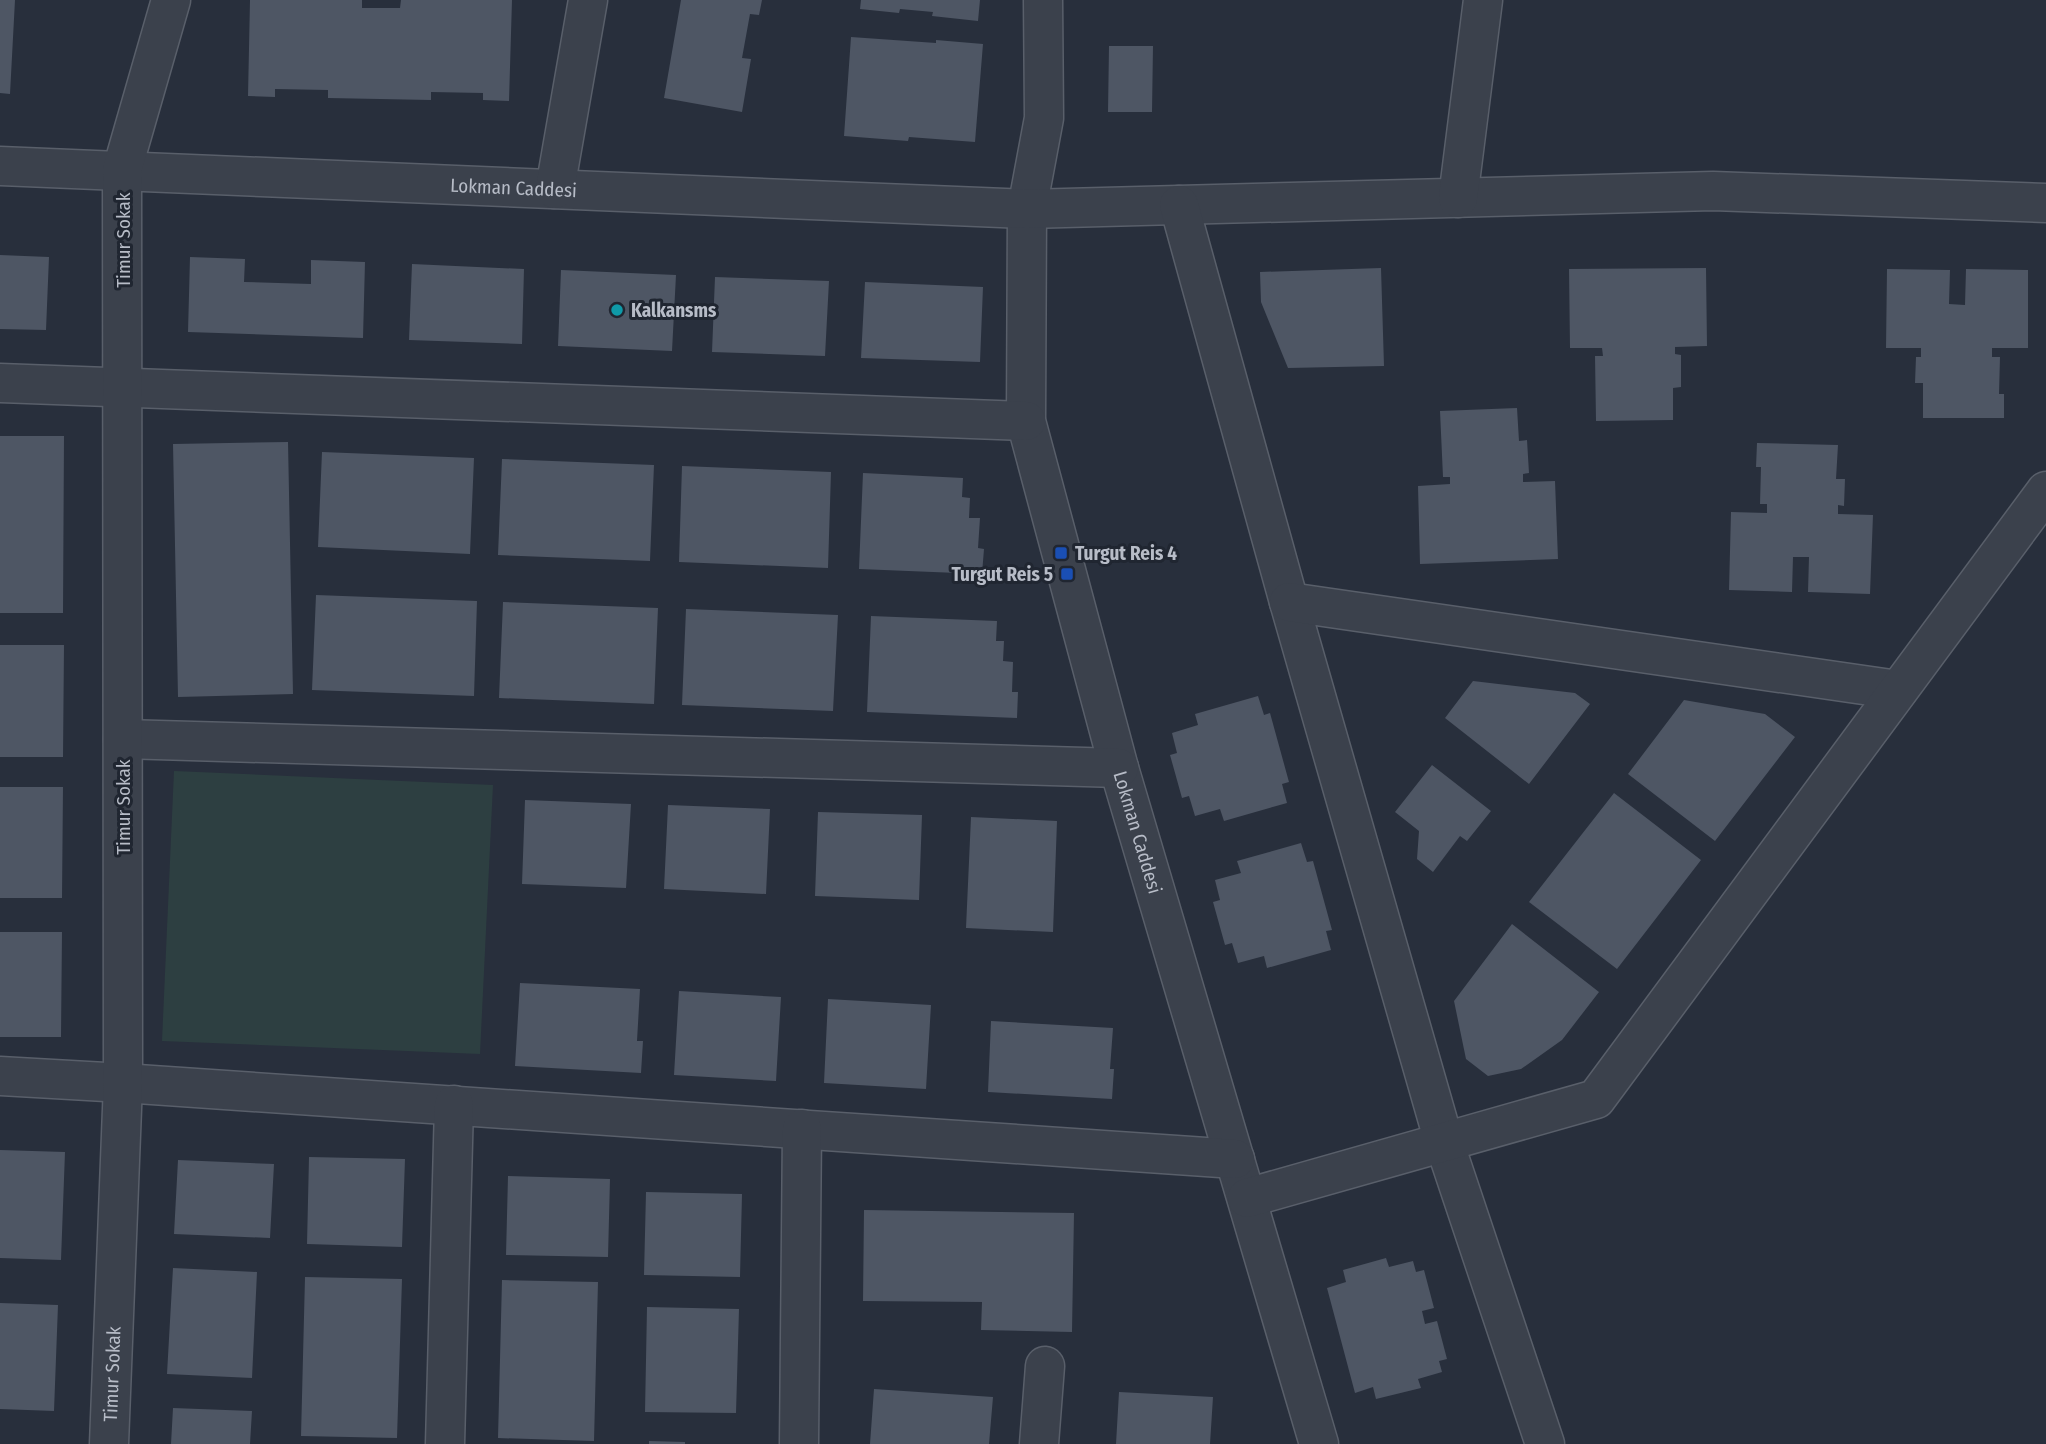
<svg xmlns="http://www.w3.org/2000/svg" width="2046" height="1444" font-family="'Fira Sans Condensed',sans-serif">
<rect width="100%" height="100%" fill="#282f3c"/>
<path fill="#2d3f41" d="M174,771L493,785L480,1054L162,1041Z"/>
<path fill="#4e5664" d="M0,0H15L10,94L0,93Z
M250,0H362V8H400L401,0H512L509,101L483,100V93L431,92V100L328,98V90L275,89V97L248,96Z
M681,0H762L759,15L750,14L742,58L751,59L742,112L664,98Z
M861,0H980L978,21L932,16L933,12L900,9L899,13L860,9Z
M851,37L936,43V40L983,44L975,142L909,137L908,141L844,136Z
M1109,46H1153L1152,112H1108Z
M0,255L49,257L46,330L0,329Z
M190,257L245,259L244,282L311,284V260L365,262L363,338L188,332Z
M412,264L524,269L522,344L409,340Z
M1381,268L1384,366L1288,368L1261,302L1260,272Z
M1706,268L1707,346L1675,347V354L1681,355V387L1673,388V420L1596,421L1595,356H1603L1602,348H1570L1569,269Z
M1887,269L1950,270L1949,304L1965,305L1966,269L2028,270V348H1992V357H2000L1999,394H2004V418H1923V383H1915L1916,357H1921V348H1886Z
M561,270L676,275L672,351L558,346Z
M715,277L829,281L825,356L712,352Z
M865,282L983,287L980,362L861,358Z
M1517,408L1519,441L1527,440L1529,473L1523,474V482L1555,481L1558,559L1420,564L1418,486L1450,484V477H1443L1440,411Z
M0,436H64L63,613H0Z
M288,442L293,694L178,697L173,444Z
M1757,443L1838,445L1836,479H1845L1844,506L1838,505V514L1873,515L1870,594L1808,592L1809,557H1793L1792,592L1729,590L1731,512L1767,513V504H1760L1761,467H1756Z
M322,452L474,458L470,554L318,547Z
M502,459L654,465L650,561L498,555Z
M682,466L831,472L828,568L679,562Z
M863,473L963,478L962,497L970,498L969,518H980L978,548L984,549L982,574L859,569Z
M316,595L477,601L474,696L312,690Z
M503,602L658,608L654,704L499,698Z
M686,609L838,615L833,711L682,705Z
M871,616L997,621L996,641H1004L1003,661L1013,662L1012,692H1018L1017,718L867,712Z
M0,645H64L63,757H0Z
M1473,681L1575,693L1590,704L1529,784L1445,718Z
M1258,696L1264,715L1270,713L1289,782L1282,784L1287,803L1224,821L1220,809L1195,816L1189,796L1182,798L1170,755L1177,753L1172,733L1198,725L1195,714Z
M1684,700L1765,714L1795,737L1715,841L1628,774Z
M1432,765L1491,811L1467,841L1460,836L1433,872L1417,859L1419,831L1395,812Z
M0,787H63L62,898H0Z
M1614,793L1701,860L1617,969L1529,902Z
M525,800L631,804L626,888L522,884Z
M668,805L770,809L766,894L664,889Z
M818,812L922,815L919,900L815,896Z
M971,817L1057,821L1053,932L966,928Z
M1301,843L1307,862L1313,861L1332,930L1326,931L1331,950L1267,968L1264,956L1238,963L1232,943L1225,945L1213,902L1220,900L1215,880L1241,873L1237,861Z
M1512,924L1599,992L1562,1040L1521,1069L1488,1076L1466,1059L1454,1001Z
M0,932H62L61,1037H0Z
M520,983L640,989L637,1041H643L641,1073L515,1066Z
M679,991L781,997L776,1081L674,1075Z
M828,999L931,1005L926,1089L824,1083Z
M991,1021L1113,1028L1110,1069H1114L1112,1099L988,1092Z
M0,1150L65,1152L61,1260L0,1258Z
M309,1157L405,1159L402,1247L307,1244Z
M178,1160L274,1164L270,1238L174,1234Z
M508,1176L610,1179L608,1257L506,1255Z
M646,1192L742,1194L740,1277L644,1275Z
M864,1210L1074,1213L1072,1332L981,1330L982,1302L863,1301Z
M1386,1258L1389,1267L1413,1261L1416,1272L1424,1270L1434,1308L1422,1311L1425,1324L1437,1321L1447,1359L1439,1361L1442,1372L1418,1379L1421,1388L1376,1399L1373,1387L1355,1393L1327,1288L1346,1282L1343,1270Z
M173,1268L257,1272L252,1378L167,1374Z
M305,1277L402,1279L397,1438L301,1436Z
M502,1280L598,1282L594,1441L498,1438Z
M0,1303L58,1305L54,1411L0,1409Z
M647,1307L739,1309L736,1413L645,1412Z
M874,1389L993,1397L989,1444H870Z
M1119,1392L1213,1397L1210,1444H1116Z
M173,1408L252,1411L250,1444H171Z
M649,1441L685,1442V1444H649Z"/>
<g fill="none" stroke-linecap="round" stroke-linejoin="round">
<g stroke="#595f6a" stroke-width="41">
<g id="minor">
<path id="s1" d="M1043,0L1044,118L1027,209L1026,421L1119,768L1319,1444"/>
<path id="s2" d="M0,166L1027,209L1713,191L2046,203"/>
<path d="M555,189L588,0"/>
<path d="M1458,198L1483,0"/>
<path d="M1179,205L1289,602L1444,1142L1545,1444"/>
<path d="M0,383L1026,421"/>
<path d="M1289,602L1898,690"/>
<path d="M123,739L1119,768"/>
<path d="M0,1076L123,1083L1235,1159"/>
<path d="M1247,1198L1596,1099L2046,491"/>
<path id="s3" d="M109,1444L123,1083L122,170L171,0"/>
<path d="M445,1444L454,1105"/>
<path d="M799,1444L802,1129"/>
<path d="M1039,1444L1045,1366"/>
</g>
</g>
<use href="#minor" stroke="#3b414c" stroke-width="38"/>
</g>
<circle fill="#0f9aa8" stroke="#202631" stroke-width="2.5" cx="617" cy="310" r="7"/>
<g fill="#1a4fb4" stroke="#202631" stroke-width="2.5">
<rect x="1054" y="546" width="14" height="14" rx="3.5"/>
<rect x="1060" y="567" width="14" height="14" rx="3.5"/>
</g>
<g text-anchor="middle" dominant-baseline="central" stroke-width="6" stroke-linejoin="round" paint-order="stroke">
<g font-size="19" fill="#b7bcc7" stroke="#202631">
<text stroke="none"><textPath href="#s2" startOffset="514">Lokman Caddesi</textPath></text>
<text transform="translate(123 240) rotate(-90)">Timur Sokak</text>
<text transform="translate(123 807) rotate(-90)">Timur Sokak</text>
<text stroke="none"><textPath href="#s1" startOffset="849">Lokman Caddesi</textPath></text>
<text stroke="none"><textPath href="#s3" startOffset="70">Timur Sokak</textPath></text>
</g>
<g font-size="19" font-weight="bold" fill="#b7bcc7" stroke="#202631" text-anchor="start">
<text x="631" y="310">Kalkansms</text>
<text x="1075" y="553">Turgut Reis 4</text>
<text x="1053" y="574" text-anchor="end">Turgut Reis 5</text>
</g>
</g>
</svg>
